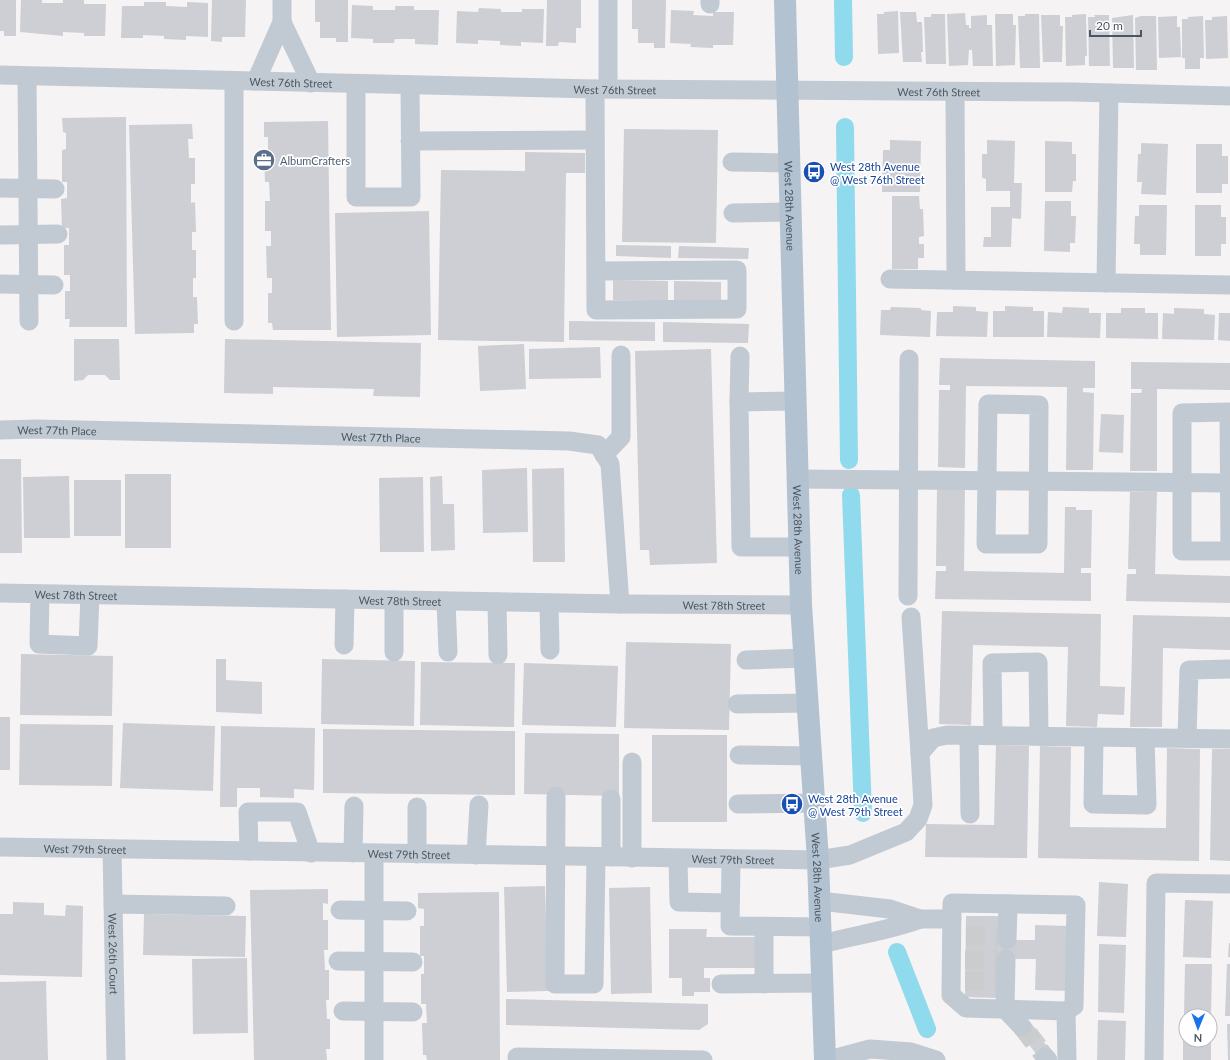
<svg xmlns="http://www.w3.org/2000/svg" width="1230" height="1060" font-family="Lato,sans-serif">
<rect width="100%" height="100%" fill="#f5f3f3"/>
<g fill="none" stroke-linecap="round" stroke-linejoin="round">
<path stroke="#90daee" stroke-width="18" d="M843,0L844,57
M845,127L849,460
M851,495L863,813
M897,952L927,1029"/>
</g>
<path fill="#cdcfd5" d="M0,0H16V36H4V31H0Z
M21,0H42V3H63V0H84V4H106L105,36H84V33L63,32V36L20,32Z
M212,0H246L245,37H222V42L211,41Z
M315,0H348V42H336V38H320V22H315Z
M547,0H581V28H576V43L559,42L558,46H546Z
M632,0H666L665,48H654V43H638V29H632Z
M144,2H166V6L187,7V2L208,3V37L186,36V40L164,39V36L143,35V38H121L122,6H144Z
M352,5L373,6V10H395V6H414V10H439L438,45L415,44V39H395L394,43H373V39L351,38Z
M479,8L501,9V12H522V9H544L543,43L521,42V46L500,45V41L478,40V44L456,43L457,11L478,12Z
M671,10L694,11L693,15L713,16V12H734L733,45H713V48L690,47L691,44L670,43Z
M898,11L899,53L878,54L877,14H884V12Z
M900,12H916L917,22H922L923,52H921L922,62H903Z
M965,13L966,25H969V34V28H971V16L987,15V25H992L993,66H973L972,50H969L968,65L949,66L947,14Z
M931,14H945L946,64H926L924,17H931Z
M995,14H1013V25H1016L1015,65L996,66Z
M1025,14H1039L1040,68H1020L1018,16H1025Z
M1086,14L1087,56H1085V65L1066,66L1065,17H1072V15Z
M1041,15H1060V26H1063L1062,62H1043Z
M1094,15H1109L1110,66H1089L1088,17H1095Z
M1133,15L1134,68H1113L1112,18Z
M1141,16H1156L1157,70H1136L1135,18Z
M1177,16V27H1180L1181,57L1159,58L1158,17Z
M1203,16L1204,58H1200V69H1185V58H1182V19H1188V17Z
M1227,16L1228,58L1206,59L1205,20H1212V17Z
M126,117L127,327H69L70,319H65V291H70V275H64V245H69V228H62L61,199L67,198V182H62V150L66,149V133L63,132L62,118Z
M328,121L331,330H273L272,323H268V293H272V278H267L266,246H271V231H265V201H270L269,182H265L264,154L268,153V137H264V122Z
M192,124L193,139H188L189,158H195V184H191V203L195,202L196,232H192V250H196V278H193V297H197L198,324H194V333L135,334L129,125Z
M624,129L718,130L716,243L622,242Z
M890,140L921,141L920,192H882L883,150H890Z
M987,140L1015,141L1014,183H1022L1021,219L1012,218L1011,247H983L984,237H991V207H1010V191H986V179L982,178V154H987Z
M1045,141L1072,142V154H1076V181H1073L1072,192H1045Z
M1141,143L1168,144L1166,195L1141,194L1142,182H1137L1138,154H1141Z
M1196,144H1222V156H1228V184H1222V193H1196Z
M525,152L585,153V173H566L564,342L438,340L441,170L525,171Z
M892,196H919L920,209H923L924,236L919,237V244H924V258H918V269H892Z
M1045,201H1071V216H1076L1075,243H1070V252L1044,251Z
M1139,205H1167L1166,255H1140V244H1134L1135,216H1139Z
M1195,205H1221V217H1226V244H1221V256H1195Z
M429,211L431,335L337,337L335,213Z
M616,245L671,246V258L616,256Z
M679,246L749,248L748,259L678,258Z
M613,280L668,281V301L613,300Z
M674,281L721,282V302L674,301Z
M953,306L976,307V311L988,312L987,337L936,336L937,312H953Z
M1005,306L1033,307V311H1044V337H993V311H1005Z
M891,307L921,308V310L931,311L930,337L880,335L881,310H890Z
M1063,307L1089,308V313H1101L1100,338L1047,337L1048,312L1062,313Z
M1121,308H1145V313H1158V339L1106,338V313H1121Z
M1174,308L1204,309V314L1215,315L1214,340L1162,339L1163,313L1174,314Z
M1219,313H1230V341L1218,340Z
M569,321L655,322V341L569,340Z
M663,322L749,324L748,343L663,342Z
M74,339H119L120,380H110L105,375H88L83,380L74,381Z
M225,339L421,343L420,397L373,396L374,389L273,387V394L224,393Z
M524,344L526,389L480,391L478,346Z
M600,347L601,378L529,379V349Z
M711,349L717,563L650,565L649,550H640L635,351Z
M940,358L1095,361V388H1083V392L1094,393L1093,470H1066L1067,387L966,386L965,468L938,467L939,390H950V385H939Z
M1131,362L1230,363V390L1157,389V471H1130L1131,393H1141L1142,389H1131Z
M1101,414L1124,415L1123,453L1099,452Z
M0,459H21L22,553H0Z
M527,468L528,532L483,533L482,470Z
M564,468L565,562H533L532,469Z
M125,474H171V548H125Z
M69,476L70,538H24L23,477Z
M442,476L443,504H454L455,550L431,551L430,477Z
M423,477L424,552H380L379,478Z
M74,480H121V536H74Z
M937,489H965L964,571L1064,573L1065,507H1076V510H1092L1091,568H1081V573H1091V601L935,599L936,571H946V566H936Z
M1130,492H1157L1155,574L1230,576V603L1126,601L1127,574H1136V569H1128Z
M942,611L1101,614L1100,686L1125,687L1124,715L1098,714L1097,727L1066,726L1068,647L973,645L971,725L939,724Z
M1133,615L1230,617V650L1163,648L1162,727H1130Z
M626,642L731,644L729,730L624,728Z
M21,654L113,656L112,716L20,715Z
M216,659H226V680L262,682V714L216,712Z
M322,659L415,661L414,726L321,724Z
M421,662L515,663L514,727L420,725Z
M524,663L618,666L616,727L522,725Z
M0,717H10V770H0Z
M123,723L215,726L213,791L120,788Z
M20,724L113,725L112,786L19,785Z
M221,726L315,728L314,790L294,789V798L260,797V788H237V807H220Z
M323,729L515,731V795L323,793Z
M525,733L619,734V796L524,794Z
M652,735H727V822H652Z
M996,745L1029,746L1027,858L925,857L926,824L994,825Z
M1040,746L1071,747L1070,827L1166,828L1167,748L1200,749L1199,861L1038,858Z
M1212,749H1230V861L1210,860Z
M1099,882L1128,884L1126,937L1097,936Z
M545,886L548,991L507,992L504,887Z
M650,887L652,993L611,994L609,888Z
M328,889V904L323,903V920H328V950H324L325,970H329V1000H326L327,1019H330V1049H326L327,1060H254L250,890Z
M499,892L500,1060H427L426,1055H423L422,1023H427L426,1004H421V974H424V956H420V926H424V909L418,908V893Z
M1185,900L1213,901L1211,958L1183,957Z
M13,902L44,903V915L65,916L66,905L83,906L82,977L0,975V914H13Z
M144,914L246,916L245,957L143,955Z
M966,916H999L998,940H1035V925L1069,926V991L1035,990L1036,959H998L997,998L965,997Z
M669,929H707L706,937H756V968H704V978H710V992H694V996H682V978H669Z
M1229,943H1230V957H1228Z
M1099,944L1126,945L1124,1013L1098,1012Z
M247,958L248,1033L193,1034L192,959Z
M1185,964H1212L1211,1016H1184Z
M1227,964H1230V1016H1225Z
M46,981L48,1060H0V982Z
M506,999L708,1004V1024L699,1030L506,1025Z
M1098,1020L1126,1021L1125,1060H1097Z
M1027,1023L1033,1031L1036,1028L1046,1041L1044,1042L1051,1052L1041,1060L1018,1031Z
M1183,1023H1186V1040H1211V1060H1183Z
M1227,1024H1230V1060H1228Z"/>
<g fill="none" stroke-linecap="round" stroke-linejoin="round">
<path stroke="#caccce" stroke-width="19" stroke-dasharray="19 10" stroke-linecap="butt" d="M966,936H998
M965,960H998
M965,981H998
M1022,1027L1045,1057"/>
<g stroke="#c1cad2" stroke-width="19">
<path d="M608,0V89"/>
<path d="M710,4V0"/>
<path d="M282,22L311,83"/>
<path id="s1" d="M0,75L595,89L1072,92L1230,96"/>
<path d="M27,76L29,321"/>
<path d="M256,81L282,22V0"/>
<path d="M356,84V197H411L410,85"/>
<path d="M595,89L596,310L737,309V270L596,271"/>
<path d="M955,93L956,280"/>
<path d="M410,141L595,140"/>
<path d="M732,162L788,163"/>
<path d="M1,188L55,189"/>
<path d="M733,213L790,212"/>
<path d="M1,235L58,234"/>
<path d="M890,279L1230,285"/>
<path d="M1106,283L1109,93"/>
<path d="M0,284L54,285"/>
<path d="M234,321V81"/>
<path d="M795,401L739,402L741,547H799"/>
<path d="M739,402L740,356"/>
<path d="M988,404L1039,405L1038,544H986Z"/>
<path d="M1229,412L1230,551H1182V413Z"/>
<path id="s2" d="M0,430L36,429L569,441L598,445L610,464L620,604"/>
<path d="M604,455L621,437V355"/>
<path d="M797,479L1230,483"/>
<path id="s3" d="M0,593L620,604L801,605"/>
<path d="M40,594L39,644L88,646L90,595"/>
<path d="M908,596L909,359"/>
<path d="M446,601L448,652"/>
<path d="M497,602L498,655"/>
<path d="M549,603L550,650"/>
<path d="M911,617L920,753"/>
<path d="M344,645L345,599"/>
<path d="M394,652V600"/>
<path d="M746,660L805,658"/>
<path d="M737,704L808,703"/>
<path d="M969,735L970,814"/>
<path d="M993,735L992,663L1038,662L1039,736"/>
<path d="M1094,737L1093,804L1147,805L1145,738"/>
<path d="M1187,738L1189,670L1230,669"/>
<path d="M739,755L812,756"/>
<path d="M556,796L555,984H594L596,857"/>
<path d="M611,799V857"/>
<path d="M738,804L815,803"/>
<path id="s4" d="M0,847L818,860L850,855L906,832L918,819L923,805L920,753L933,738L947,735L1230,739"/>
<path id="s5" d="M112,849L116,1060"/>
<path d="M249,851L248,812H297L311,853"/>
<path d="M353,853L354,806"/>
<path d="M417,854V807"/>
<path d="M476,855L479,805"/>
<path d="M632,858V762"/>
<path d="M678,859L679,902L730,903"/>
<path d="M731,860L730,926L821,927"/>
<path d="M820,901L890,909L920,919H952"/>
<path d="M952,903L1076,905L1074,1006L1066,1011L966,1008L951,995Z"/>
<path d="M113,904L226,906"/>
<path d="M340,910L407,911"/>
<path d="M1007,940L1008,904"/>
<path d="M822,944C855,935 888,931 920,919"/>
<path d="M1006,959L1005,1009L1022,1027"/>
<path d="M338,961L413,962"/>
<path d="M721,984L823,983"/>
<path d="M764,984V927"/>
<path d="M343,1011L413,1012"/>
<path d="M1066,1011L1067,1060"/>
<path d="M517,1057L703,1060"/>
<path d="M1045,1057L1048,1060"/>
<path d="M374,1060V854"/>
<path d="M829,1060L870,1049L911,1052L936,1060"/>
<path d="M1154,1060L1156,883L1230,884"/>
</g>
<path stroke="#b3c2d1" stroke-width="22" id="s6" d="M785,0L801,605L818,860L825,1060"/>
</g>
<defs>
<g id="office-disc" transform="scale(1.15)"><circle r="9.5" fill="#5c6f8a" stroke="#fff"/><path d="M-6-3h4V-5.5h4V-3h4V5H-6ZM-1-4.5V-3h2v-1.5ZM-6 0V1H6V0Z" fill="#fff"/></g>
<g id="bus-disc" transform="scale(1.15)"><circle r="9.5" fill="#1a4fb4" stroke="#fff"/><path d="M-5-6H5V4H4V6H2V4H-2V6H-4V4H-5ZM-3.5-4V0h7V-4ZM-3.5 1.2v1.5H-2V1.2ZM2 1.2v1.5H3.5V1.2Z" fill="#fff"/></g>
</defs>
<g fill-rule="evenodd">
<use href="#office-disc" x="264" y="160"/>
<use href="#bus-disc" x="814" y="172"/>
<use href="#bus-disc" x="792" y="804"/>
</g>
<g text-anchor="middle" dominant-baseline="central" stroke-width="3.5" stroke-linejoin="round" paint-order="stroke">
<g font-size="11" fill="#4a5661" stroke="#fff">
<text stroke="none"><textPath href="#s1" startOffset="291">West 76th Street</textPath></text>
<text stroke="none"><textPath href="#s1" startOffset="615">West 76th Street</textPath></text>
<text stroke="none"><textPath href="#s1" startOffset="939">West 76th Street</textPath></text>
<text stroke="none"><textPath href="#s6" startOffset="206">West 28th Avenue</textPath></text>
<text stroke="none"><textPath href="#s2" startOffset="57">West 77th Place</textPath></text>
<text stroke="none"><textPath href="#s2" startOffset="381">West 77th Place</textPath></text>
<text stroke="none"><textPath href="#s6" startOffset="530">West 28th Avenue</textPath></text>
<text stroke="none"><textPath href="#s3" startOffset="76">West 78th Street</textPath></text>
<text stroke="none"><textPath href="#s3" startOffset="400">West 78th Street</textPath></text>
<text stroke="none"><textPath href="#s3" startOffset="724">West 78th Street</textPath></text>
<text stroke="none"><textPath href="#s4" startOffset="85">West 79th Street</textPath></text>
<text stroke="none"><textPath href="#s4" startOffset="409">West 79th Street</textPath></text>
<text stroke="none"><textPath href="#s4" startOffset="733">West 79th Street</textPath></text>
<text stroke="none"><textPath href="#s6" startOffset="878">West 28th Avenue</textPath></text>
<text stroke="none"><textPath href="#s5" startOffset="105">West 26th Court</textPath></text>
</g>
<g font-size="11" fill="#4e5e75" stroke="#fff" text-anchor="start">
<text x="280" y="160">AlbumCrafters</text>
</g>
<g font-size="11" fill="#164399" stroke="#fff" text-anchor="start">
<text x="830" y="166">West 28th Avenue<tspan x="830" dy="13">@ West 76th Street</tspan></text>
<text x="808" y="798">West 28th Avenue<tspan x="808" dy="13">@ West 79th Street</tspan></text>
</g>
</g>
<g transform="translate(1198 1028) rotate(181)"><circle r="19" fill="#ffffff" stroke="#b7bbc0"/>
<path d="M0-3L7 15L0 10L-7 15Z" fill="#1a73e8"/>
<text y="-6" font-size="11" font-weight="bold" text-anchor="middle" fill="#4a5661">N</text>
</g>
<path d="M1090 30v6h51v-6" fill="none" stroke="#4a5661" stroke-width="2"/>
<text x="1096" y="30" font-size="12" fill="#4a5661" stroke="#ffffff" stroke-width="3" paint-order="stroke">20 m</text>
</svg>
